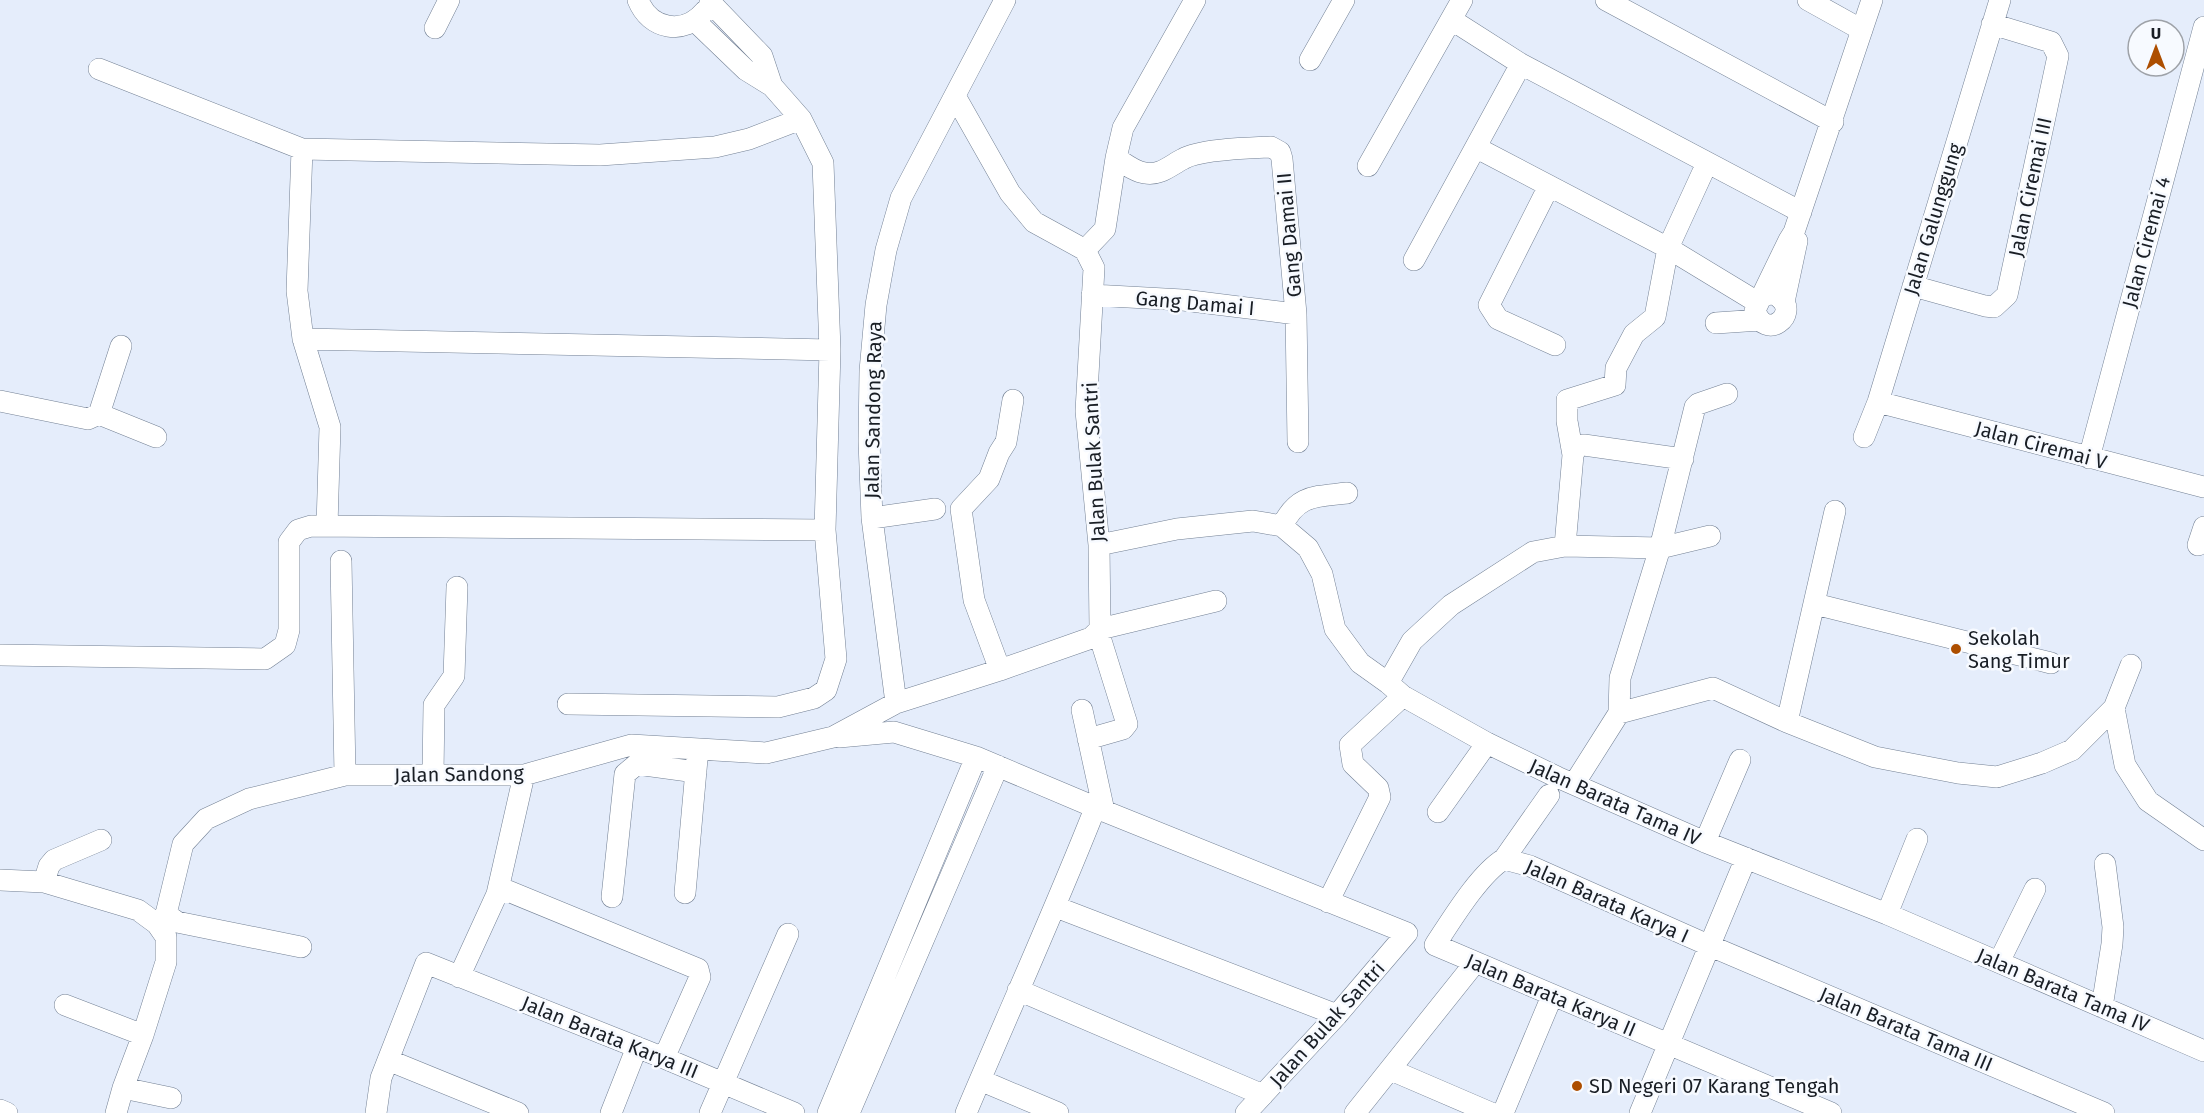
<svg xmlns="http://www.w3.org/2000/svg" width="2204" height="1113" font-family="'Fira Sans',sans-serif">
<rect width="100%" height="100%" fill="#e5edfb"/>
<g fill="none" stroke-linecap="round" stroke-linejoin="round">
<g stroke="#738094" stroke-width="22">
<path id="minor" d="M638,0C650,30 684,36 705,11
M1606,0L1833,122
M1808,0L1862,30
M710,2L762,56L772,86
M1452,20L1521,64L1801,212
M435,28L449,0
M1310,60L1344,0
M99,69L302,149L600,155L715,147L749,139L801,119
M1477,148L1668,248L1757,302
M302,149L297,291L303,339L330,427L327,526
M1116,158C1124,163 1135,172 1145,173C1160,176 1171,165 1183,159C1200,149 1250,148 1271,147L1280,152L1282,159L1296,314L1298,442
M1368,166L1462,0
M1549,186L1489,305L1498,319L1555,345
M1085,250L1105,229L1116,158L1123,128L1195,0
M1414,260L1521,64
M1913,286L1985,306L1994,307L2007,295L2058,56L2051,42L1992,24
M1092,295L1183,300L1296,314
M1763,296C1770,294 1774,293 1780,298C1800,314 1765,343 1755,310L1789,240L1794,232L1872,0
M1784,302L1797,241
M1716,323L1760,320
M303,339L830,350
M0,401L88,419L99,414L121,346
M1878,402L2204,487
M99,414L156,437
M1864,437L1878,402L2000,0
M1573,455L1567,421V400L1615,385L1616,368L1634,334L1655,317L1668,248L1707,163
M2089,458L2204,27
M872,518L935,509
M1282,526C1298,494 1315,497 1347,493
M1099,545L1177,529L1253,521L1282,526L1308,548L1322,574L1335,629L1360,663L1388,683L1403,696L1487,743L1557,777L1705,842L1887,914L2204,1051
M2198,545L2204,527
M1565,546L1573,455L1577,446L1584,445L1683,459
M341,561L345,775
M1815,604L2051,663
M1100,629L1216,601
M0,655L265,659L285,645L289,630V542L298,530L311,526L825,530
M1000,670L974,600L961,509L989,479L999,453L1006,442L1013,400
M1388,683L1412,641L1451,605L1533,552L1565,546L1660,548L1710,536
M896,703L872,518L869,441L870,371L876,305L886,250L901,198L1005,0
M568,704L778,707L814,698L826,690L836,659L825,530L830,350L823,163L801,119L772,86L746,70L695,21
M2114,708L2125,765L2148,801L2204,840
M1082,710L1104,811
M1619,713L1620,678L1660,548L1695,407L1698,404L1727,394
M1787,722L1835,511
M839,737L894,732L976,757L1104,811L1407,933L1337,1015L1246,1113
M1088,739L1123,729L1127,724L1098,631
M433,775L434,705L454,676L457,587
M1574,784L1619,713L1713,688L1787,722L1875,757L1958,773L1997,777L2042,763L2072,750L2114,708L2131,665
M1549,795L1504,859C1479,874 1451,921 1435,945L1831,1113
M1438,812L1487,743
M1705,842L1740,760
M1504,859L1530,866L1708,945L2104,1113
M0,880L44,882L138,910L157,924L166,937V962L143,1035L123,1088L116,1113
M44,882L49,866L54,860L101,840
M685,893L697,759
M497,894L508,891L698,969L700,977L664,1058
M612,897L625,774L637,764L696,772
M1328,902L1380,797L1378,788L1353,764L1350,745L1403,696
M1056,907L1337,1015
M166,914L177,922L301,947
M1887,914L1917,839
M157,924L166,914L183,844L206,819L249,799L345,775H524L631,745L766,753L833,737L896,703L1000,670L1091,638L1100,629L1099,545L1086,411L1094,268L1085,250L1034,222L1010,193L955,96
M1999,962L2035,889
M459,977L497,894L524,775
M1018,990L1263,1095
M65,1005L143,1035
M2102,1007L2112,944L2113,927L2105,864
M388,1060L518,1113
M1391,1070L1491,1113
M980,1080L1058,1113
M123,1088L171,1098
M0,1110L7,1113
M376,1113L381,1078L426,963L664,1058L794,1113
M611,1113L637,1047
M710,1113L788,934
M828,1113L976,757
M849,1113L998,766
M966,1113C1009,1011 1055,910 1096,806
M1355,1113L1474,964
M1503,1113L1552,996
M1640,1113L1746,858"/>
</g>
<use href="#minor" stroke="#fff" stroke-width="21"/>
</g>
<g fill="#ad4e00" stroke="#f7faff" stroke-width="2">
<circle cx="1956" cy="649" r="6"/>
<circle cx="1577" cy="1086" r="6"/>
</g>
<g text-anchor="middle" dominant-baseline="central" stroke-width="5" stroke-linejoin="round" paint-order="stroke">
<g font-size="20" fill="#191e25" stroke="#f7faff">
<text transform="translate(2030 187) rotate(-78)">Jalan Ciremai III</text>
<text transform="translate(1933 219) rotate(-73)">Jalan Galunggung</text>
<text transform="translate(1289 235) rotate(-95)">Gang Damai II</text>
<text transform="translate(2146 242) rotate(-75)">Jalan Ciremai 4</text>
<text transform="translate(1195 303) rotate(5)">Gang Damai I</text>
<text transform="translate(873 410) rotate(-89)">Jalan Sandong Raya</text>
<text transform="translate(2041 445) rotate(15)">Jalan Ciremai V</text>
<text transform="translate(1094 462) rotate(-93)">Jalan Bulak Santri</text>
<text transform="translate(459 774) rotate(-1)">Jalan Sandong</text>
<text transform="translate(1615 802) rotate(24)">Jalan Barata Tama IV</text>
<text transform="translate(1607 901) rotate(24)">Jalan Barata Karya I</text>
<text transform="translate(2063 990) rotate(23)">Jalan Barata Tama IV</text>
<text transform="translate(1551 995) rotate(23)">Jalan Barata Karya II</text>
<text transform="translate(1327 1024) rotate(-48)">Jalan Bulak Santri</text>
<text transform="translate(1906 1029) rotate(23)">Jalan Barata Tama III</text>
<text transform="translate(610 1037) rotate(22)">Jalan Barata Karya III</text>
</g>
<g font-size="20" fill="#191e25" stroke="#f7faff" text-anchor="start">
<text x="1968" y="638">Sekolah<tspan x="1968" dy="23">Sang Timur</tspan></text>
<text x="1589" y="1086">SD Negeri 07 Karang Tengah</text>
</g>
</g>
<g transform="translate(2156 48)"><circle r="28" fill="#f7faff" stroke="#9ea2a8" stroke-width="1.5"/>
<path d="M0-4.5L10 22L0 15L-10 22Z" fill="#ad4e00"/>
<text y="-9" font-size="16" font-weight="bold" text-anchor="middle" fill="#191e25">U</text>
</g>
</svg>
